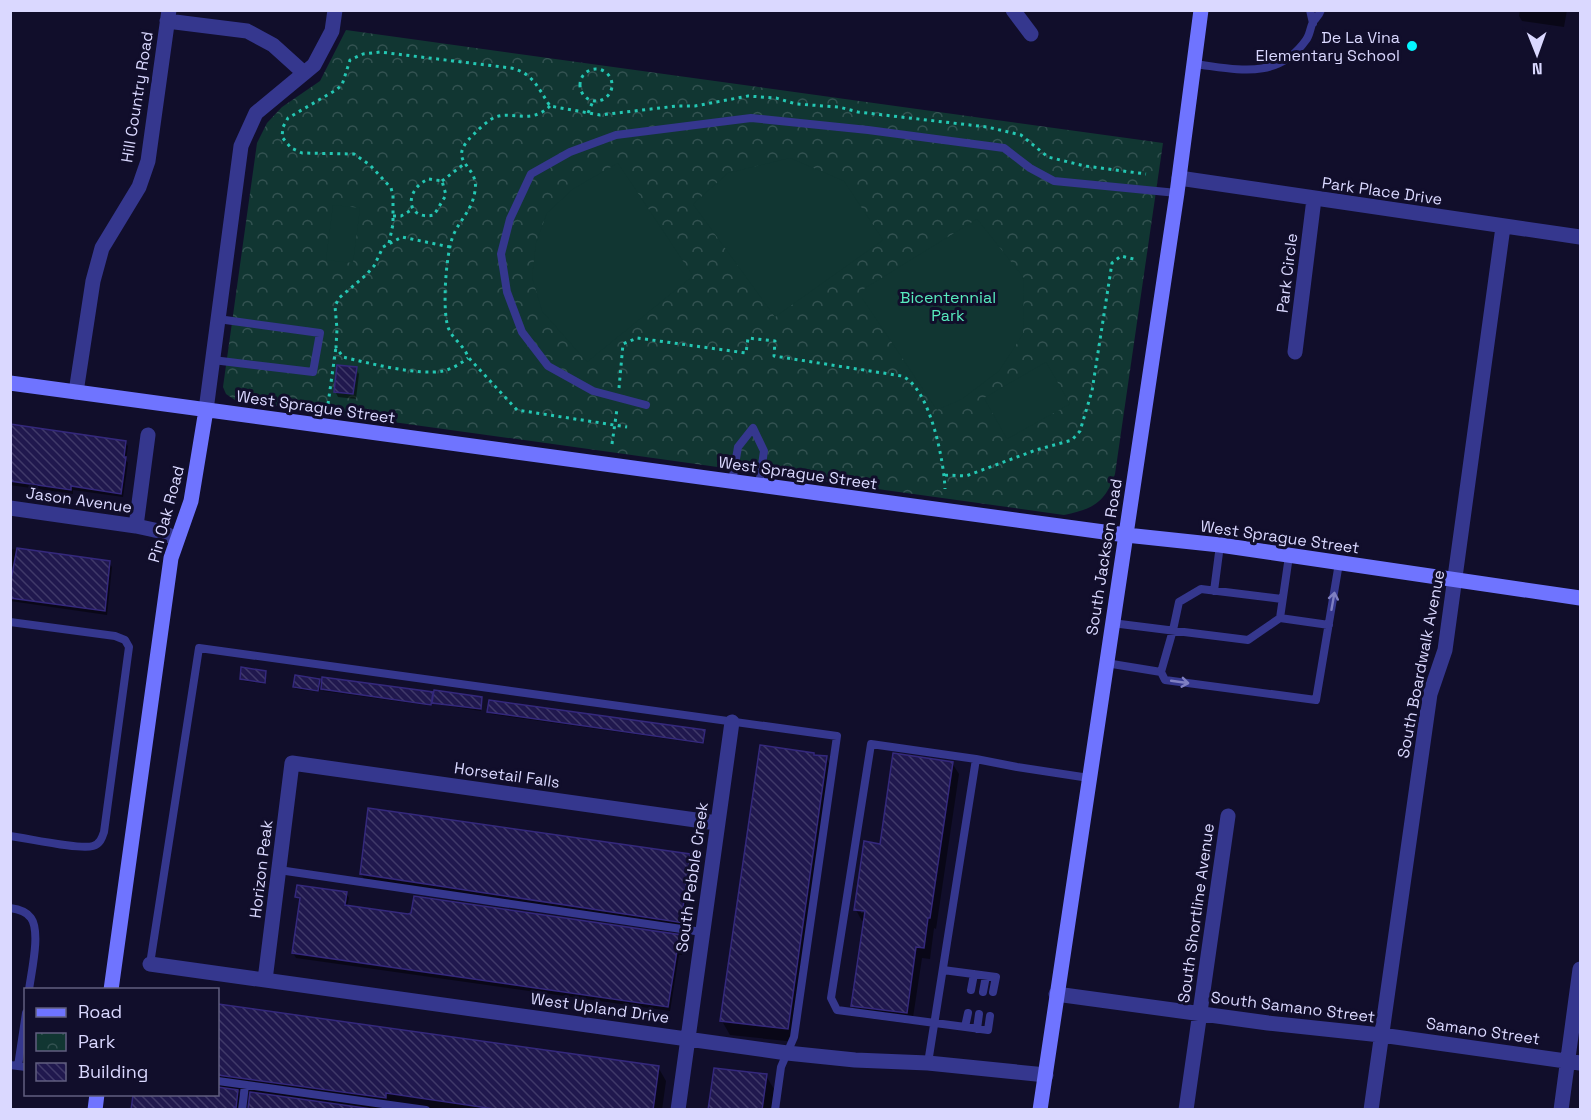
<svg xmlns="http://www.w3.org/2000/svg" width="1591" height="1120" font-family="'Space Grotesk',sans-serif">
<defs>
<pattern id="park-crowns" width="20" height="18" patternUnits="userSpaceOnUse" patternTransform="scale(1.5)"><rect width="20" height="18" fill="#113632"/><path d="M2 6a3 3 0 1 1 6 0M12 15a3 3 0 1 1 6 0" fill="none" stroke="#335251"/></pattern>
<pattern id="building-back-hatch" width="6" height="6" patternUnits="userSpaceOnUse" patternTransform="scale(1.5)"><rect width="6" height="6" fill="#20184e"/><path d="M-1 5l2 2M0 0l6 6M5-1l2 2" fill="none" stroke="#403969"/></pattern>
</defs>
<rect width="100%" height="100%" fill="#110e2b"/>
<path fill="url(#park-crowns)" d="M346,30L1163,143L1115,474C1105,503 1093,509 1064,515L235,400L226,394L223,387L257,143L267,123L282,107L320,81Z"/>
<path fill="#113632" d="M790,158L844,181L883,240L775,317L693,204L728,173Z
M618,163L693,276L587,362L542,311L532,277L536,243L547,213L573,189Z
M333,205L360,208L353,263L326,260Z
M977,219L1024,278L1023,334L999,371L962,399L937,410L862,298V290Z
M1046,362L1070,404L1007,439L984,398Z"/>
<path fill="#0007" fill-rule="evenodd" d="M1520,10H1567L1564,27L1522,21L1519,16Z
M356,369L359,374L356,399L338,397L335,391Z
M10,425L125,442L128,446L126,460L128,463L123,497L73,490V494L10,485Z
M10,549L109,563L112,567L107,615L10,601Z
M265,672V684L243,681L241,679Z
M319,680L322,686L432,694L434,697L481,698V711L435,704L433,700L432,706L323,691L320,685L319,692L296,689L295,687Z
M489,712L704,732L705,734L704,744L490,714Z
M815,756L826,758L834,772L796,1042L730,1035L722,1021Z
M952,763L959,774L936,929L934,928L930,959L922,958L912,1024L859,1017L852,1005L865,921H862L856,910L881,845ZM861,910L872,911V914L861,913Z
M689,855L692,859L685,909L688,914L686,927L364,879L361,874Z
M346,893L349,898L347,907L412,915L681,937L684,941L682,955H679L670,1011L296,958L293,953L300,901L297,897Z
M218,1005L658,1067L666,1081L662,1110H250L252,1092L237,1090L245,1105V1110H132L134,1099L131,1094H218Z
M766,1076L774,1089L771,1110H710Z"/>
<path fill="url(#building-back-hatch)" stroke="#34287c" stroke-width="1.5" d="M337,365L357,367L353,394L334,392Z
M10,424L126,441L124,457H126L121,494L71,486V490L10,481Z
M17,548L110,561L105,611L10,598V585Z
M241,667L266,671L265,683L240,679Z
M295,675L320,679L318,691L293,687Z
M322,677L433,692L431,705L321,689Z
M434,690L482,697L481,709L432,703Z
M489,700L705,730L703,743L487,712Z
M760,745L814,753V755L827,756L788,1029L720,1021Z
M893,753L953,762L930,918H928L924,948L916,947L907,1013L851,1006L865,911L854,910L864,841L880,844Z
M368,808L690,854L683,908H686L684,923L360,874Z
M297,885L347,892L345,905L408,914L411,913L414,896L682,935L680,951H677L668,1007L292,953L300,898L295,897Z
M218,1004L659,1066L653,1110H501L386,1093V1098L218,1075Z
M714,1068L767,1074L762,1110H708Z
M218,1087L238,1090L236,1108L234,1107V1110H131L133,1095H218Z
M250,1092L379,1110H250L248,1109Z"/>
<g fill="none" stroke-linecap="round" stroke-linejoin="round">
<path stroke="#24c7b3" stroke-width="3" stroke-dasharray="3 4.5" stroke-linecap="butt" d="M580 85a16 16 0 1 1 32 0a16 16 0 1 1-32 0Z
M550,106C529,127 508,107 490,120C484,124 478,130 473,135C444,163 480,164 475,191C472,211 460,219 453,236C446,253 442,309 448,327C452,339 464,345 468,357L517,410L627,427
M588,113L593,101
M429,179L442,181L446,195L434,215C404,221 405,188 429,179Z
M442,181L464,164
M393,216H401L413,209
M389,243L393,224V195L391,188L370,165L354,154L302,153L291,148L282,137L283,127L288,118L336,90L342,85L350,60L363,54L380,52L511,68C533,73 538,88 550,106L600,115L677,106H695L748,96L776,98L796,104L839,107L858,112L987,127L1021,135L1048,157L1085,166L1146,174
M450,247L402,237L383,247L374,266L366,275L339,298L335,306L337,329L336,347L343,357C368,363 418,376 443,371C452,369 460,364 468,358
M619,388L623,344L637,338L746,353L748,338L775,341L774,356L902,376C930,388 944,461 945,489
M328,404L336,347
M612,444L617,409
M945,475L966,476L1036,450L1072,440L1080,431L1092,391L1112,263L1121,256L1134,259"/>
<path stroke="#35378e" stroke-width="8" d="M1310,10L1313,23
M1194,64C1237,69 1277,81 1306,40C1310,35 1310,28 1313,22C1316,18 1319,16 1321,10
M213,360L313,372L320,333L218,319
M646,405L593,391L548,366L522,332L507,292L501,254L510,219L531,174L570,152L616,135L751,118L868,130L1004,148L1030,168L1054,181L1177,193
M732,482L738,447L753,428L764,451L759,485
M1214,591L1220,545
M1280,618L1329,625
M10,622L115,636L125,640L129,647L104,832C102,838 100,844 93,846C79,850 27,838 10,836
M1112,623L1248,640L1280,618L1289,556
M1106,663L1161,672L1165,680L1316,700L1339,563
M1161,672L1173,630L1179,602L1201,589L1282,599
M976,759L871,744L831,998L837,1010L988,1030L990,1016
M279,870L702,932
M10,908C18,909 27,912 31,918C41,932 31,973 29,990
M150,964L199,648L837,736L794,1037L781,1067L775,1110
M943,970L996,977L993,992
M971,990L974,974
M983,992L986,976
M965,1027L968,1013
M977,1029L979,1014
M928,1063L976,759L1017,767L1089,778
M10,1065L26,1067
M18,1066L26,1013
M218,1081L426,1110
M242,1110L245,1085"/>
<path stroke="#35378e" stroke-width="15" d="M1013,10L1031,34
M167,21L247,31L273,45L304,73
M1179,178L1580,237
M1295,352L1314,199
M76,392L93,281L102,248L139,187L148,161L169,10
M206,410L241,146L256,113L314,65L332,31L335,10
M10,508L136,526L159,531L177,539
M136,526L148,435
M150,964L787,1053L855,1060L928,1063L1046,1075
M265,980L292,763L717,823
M1056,994L1268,1023L1381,1035L1580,1063
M678,1110L732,722
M1186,1110L1228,816
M1371,1110L1430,694L1445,650L1503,227
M1561,1110L1580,969"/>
<path stroke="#6f74ff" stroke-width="15" d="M10,383L1126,535L1220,545L1580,598
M111,990L171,558L191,501L206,410
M95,1110L97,1094
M1040,1110L1177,193L1201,10"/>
</g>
<defs><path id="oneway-shaft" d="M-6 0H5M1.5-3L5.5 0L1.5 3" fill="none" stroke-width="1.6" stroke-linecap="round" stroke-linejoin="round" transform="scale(1.5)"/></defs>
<g stroke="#7f7fc1">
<use href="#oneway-shaft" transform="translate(1333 601) rotate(-80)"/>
<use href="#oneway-shaft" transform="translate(1180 682) rotate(8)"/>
</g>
<circle fill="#04f5ff" stroke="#110e2b" stroke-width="2" cx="1412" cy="46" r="6"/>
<g text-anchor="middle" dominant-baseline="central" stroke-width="6" stroke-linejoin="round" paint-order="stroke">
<g font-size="16" fill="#dad8ff" stroke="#110e2b" text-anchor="end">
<text x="1400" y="37">De La Vina<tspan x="1400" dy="18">Elementary School</tspan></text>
</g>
<g font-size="16" fill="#dad8ff" stroke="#110e2b">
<text transform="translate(137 97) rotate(-81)">Hill Country Road</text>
<text transform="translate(1382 191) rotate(8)">Park Place Drive</text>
<text transform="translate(1287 273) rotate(-83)">Park Circle</text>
<text transform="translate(316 407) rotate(8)">West Sprague Street</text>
<text transform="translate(798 473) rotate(8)">West Sprague Street</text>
<text transform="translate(79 500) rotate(8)">Jason Avenue</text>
<text transform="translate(166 514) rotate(-75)">Pin Oak Road</text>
<text transform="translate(1280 537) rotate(8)">West Sprague Street</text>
<text transform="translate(1104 557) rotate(-81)">South Jackson Road</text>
<text transform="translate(1421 664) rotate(-79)">South Boardwalk Avenue</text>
<text transform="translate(507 775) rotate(8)">Horsetail Falls</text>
<text transform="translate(261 869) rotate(-83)">Horizon Peak</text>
<text transform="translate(692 877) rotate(-82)">South Pebble Creek</text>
<text transform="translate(1196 913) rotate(-82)">South Shortline Avenue</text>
<text transform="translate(1293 1007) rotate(7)">South Samano Street</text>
<text transform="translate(600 1008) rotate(8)">West Upland Drive</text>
<text transform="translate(1483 1031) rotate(8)">Samano Street</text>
</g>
<g font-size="16" fill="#58ebbe" stroke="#110e2b">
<text x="948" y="297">Bicentennial<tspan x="948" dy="18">Park</tspan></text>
</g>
</g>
<rect width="1591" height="1120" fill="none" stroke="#dad8ff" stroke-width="24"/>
<rect x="24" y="988" width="195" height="108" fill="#110e2b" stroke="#615f80" stroke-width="1.5"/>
<rect x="36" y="1008" width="30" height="9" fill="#6f74ff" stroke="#615f80" stroke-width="1.5"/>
<text x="78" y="1018" font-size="18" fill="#dad8ff">Road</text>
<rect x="36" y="1033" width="30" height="18" fill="url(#park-crowns)" stroke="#615f80" stroke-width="1.5"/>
<text x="78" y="1048" font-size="18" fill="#dad8ff">Park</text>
<rect x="36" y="1063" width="30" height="18" fill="url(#building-back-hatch)" stroke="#615f80" stroke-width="1.5"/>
<text x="78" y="1078" font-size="18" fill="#dad8ff">Building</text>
<g transform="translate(1537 54) rotate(179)" stroke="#110e2b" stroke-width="4.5" paint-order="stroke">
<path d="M0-4.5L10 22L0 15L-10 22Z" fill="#dad8ff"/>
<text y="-9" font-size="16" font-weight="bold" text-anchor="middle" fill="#dad8ff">N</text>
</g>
</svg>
